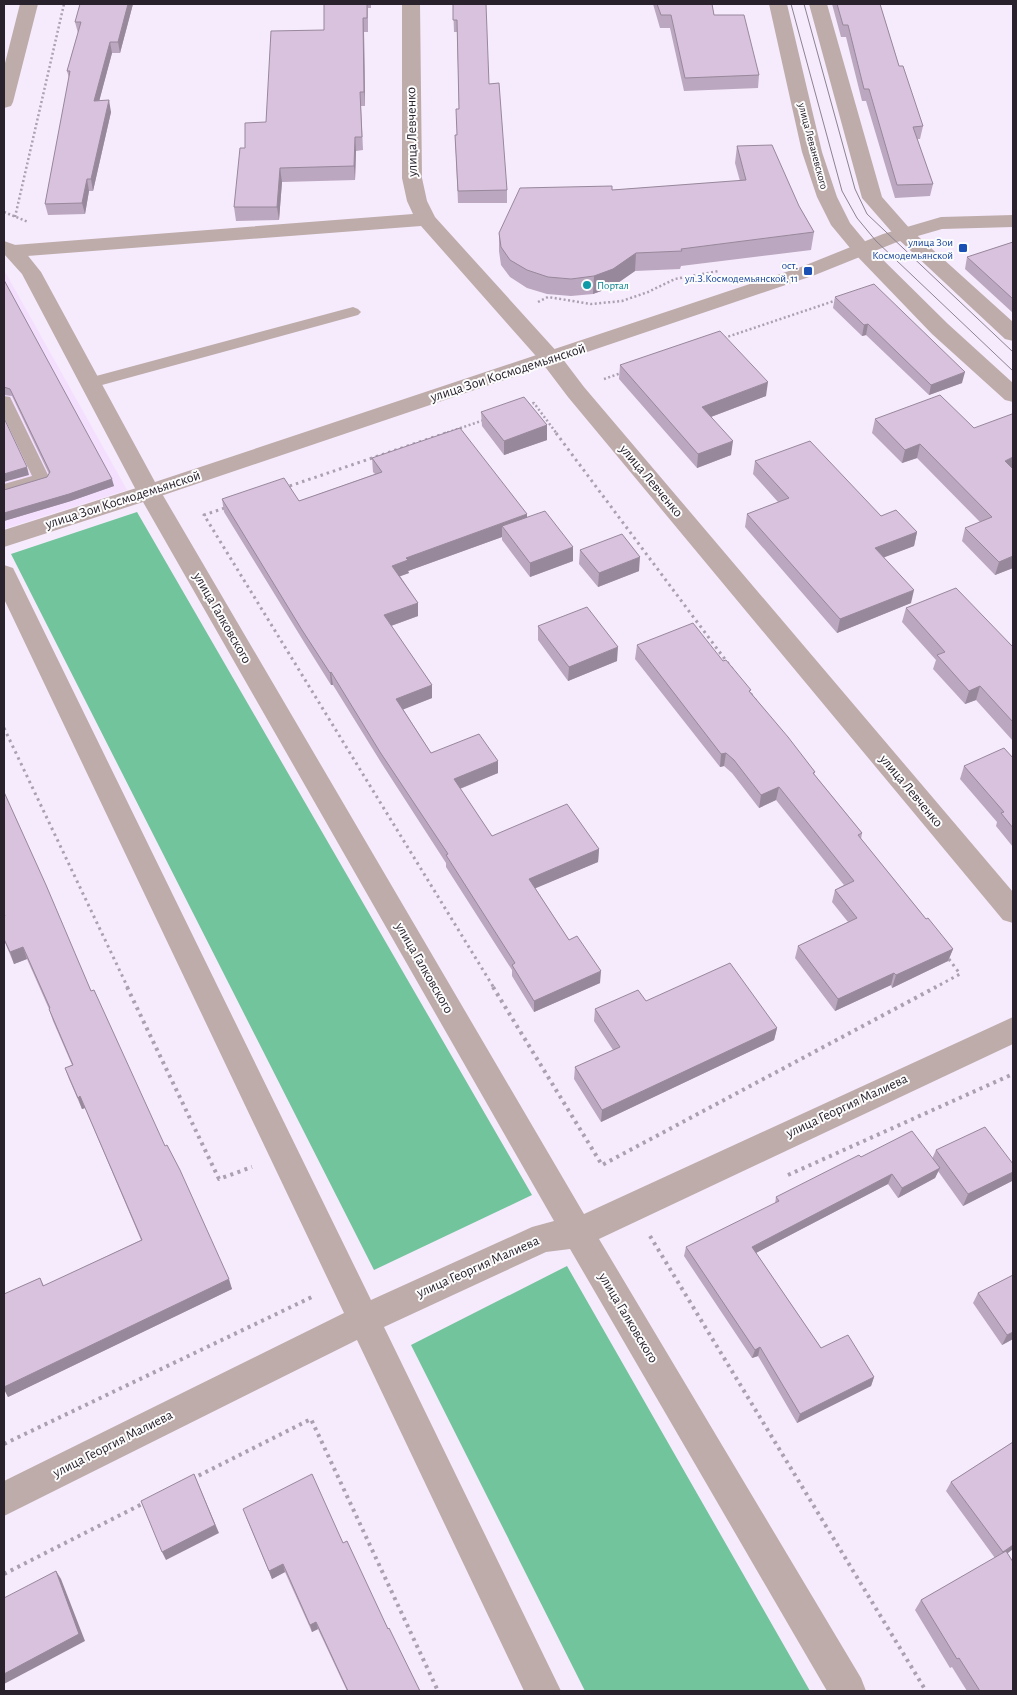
<svg xmlns="http://www.w3.org/2000/svg" width="1017" height="1695" font-family="'Alegreya Sans',sans-serif">
<rect width="100%" height="100%" fill="#f6eafd"/>
<path fill="#f4e0fe" d="M4,270L127,490L4,529Z"/>
<path fill="#72c49c" d="M137,512L532,1195L374,1270L11,554Z
M567,1266L810,1691H585L411,1345Z"/>
<g fill="none" stroke-linecap="round" stroke-linejoin="round">
<path stroke="#aaa0b0" stroke-width="2.5" stroke-dasharray="2 2.5" stroke-linecap="butt" d="M4,212L28,222
M15,217L64,4
M538,302L548,297L591,304L622,301L648,292L675,279L719,271
M724,338L837,300
M604,379L621,373
M443,434L534,403L557,434"/>
<path stroke="#aaa0b0" stroke-width="3" stroke-dasharray="2.5 4" stroke-linecap="butt" d="M446,433L204,515L494,988
M556,433L960,974L934,988
M4,728L128,988"/>
<path stroke="#aaa0b0" stroke-width="4" stroke-dasharray="3 4.5" stroke-linecap="butt" d="M127,987L219,1179L252,1167
M493,987L602,1165L936,987
M788,1175L1013,1074
M650,1236L926,1691
M4,1444L314,1296
M192,1479L311,1419L438,1691
M4,1574L146,1502"/>
<path fill="#beacaa" fill-rule="evenodd" d="M353,307L358,309L361,312L358,315L91,388L85,387L83,383L85,379Z
M4,396L10,397L12,401L50,479L48,483L4,496V484L32,476L4,417Z"/>
<path fill="#beacaa" fill-rule="evenodd" d="M20,4H38L13,102L11,106L4,108V67Z
M402,4H420L422,178L427,201L435,217L559,354L584,387L1013,892V923L1003,920L568,397L543,364L421,226L14,257L7,255L4,251L7,247L14,245L413,214L407,201L402,178Z
M769,4H787L822,152L837,197L850,223L869,246L948,324L1013,383V402L1005,400L932,334L855,254L831,225L817,197L802,152Z
M809,4H827L882,197L911,230L1013,322V341L1005,339L897,238L862,198Z
M149,484L157,486L161,492L584,1214L1013,1017V1044L599,1239L861,1678L866,1691H827L570,1249L546,1252L384,1327L561,1691H524L357,1340L4,1516V1481L344,1313L4,599V565L13,568L16,574L371,1300L532,1227L554,1221L143,502L4,547V530Z"/>
<path fill="#beacaa" fill-rule="evenodd" d="M1013,215V227L942,229L897,242L815,275L149,500L141,498L137,492L22,274L4,254V241L21,247L41,272L155,482L801,267L883,234L941,217Z"/>
<path stroke="#8c8291" stroke-width="1" d="M791,4L842,191L857,218L876,241L1013,371
M804,4L855,189L867,214L1013,352"/>
</g>
<path fill="#bba7bf" d="M80,4H133L120,53H112L99,101L111,112L93,191H89L85,214L48,215L45,204L69,78L67,71L78,33L75,22Z
M324,4H371V8H368V32H364L365,106H361L363,150L356,151L355,180L282,182L279,220L236,221L234,207L245,148L266,122L324,30Z
M453,4L489,84L507,190V203H458L455,135H457L459,109L457,32H454Z
M653,4H712L714,15L759,75L758,88L684,91L670,28H660Z
M832,4H880L899,66L923,126L920,139H917L933,184L930,196L895,198L866,101H862L846,37H841Z
M737,146L799,206L814,232L811,250L681,266L680,269L635,271L612,287L593,294L571,296L547,294L527,288L510,277L501,265L499,251V233L612,190L740,181L735,163Z
M1013,242V313L965,269L967,257Z
M4,280L114,486L71,501L4,521V490L47,477L49,474L12,396L4,395Z
M835,297L962,383L929,395L866,335L862,336L833,308Z
M620,365L766,396L711,417L731,455L697,468L619,379Z
M481,412L547,425V440L504,455L482,426Z
M875,419L974,428L1013,568L995,575L962,541L965,528L980,522L917,458L902,463L872,433Z
M372,458L527,514V517L573,561L530,577L502,540V537L408,571L409,573L400,576L418,603V616L391,626L432,685V698L403,709L431,753L498,773L460,789L492,836L599,849L598,862L535,888L569,940L600,983L534,1012L512,976V970L446,867V863L382,764L333,685H331L304,642L224,512L222,499L299,501L375,474L373,472Z
M755,461L881,516L917,532L914,546L884,557L911,603L837,633L745,527L747,514L778,502L753,474Z
M580,550L639,571L598,587L579,564Z
M906,608L1013,647V741L976,700L965,704L933,669L936,660L902,622Z
M538,626L617,661L568,681L538,640Z
M637,645L723,661L751,693L815,772L814,774L862,833L861,839L926,919L953,949L948,961L892,988L891,985L835,1011L795,958L798,946L848,922L832,902L835,890L844,885L776,800L759,808L732,773L724,766L720,767L635,659Z
M1013,758V847L996,826L997,822L960,779L964,766Z
M4,792L91,991L232,1289L8,1397L4,1389V1294L40,1278L44,1286L141,1240L85,1108L82,1109L69,1079L65,1068L72,1065L53,1021L49,1009L27,959L14,964L4,940Z
M646,1001L777,1028L774,1040L601,1122L574,1079L575,1067L613,1050L594,1021L595,1009Z
M936,1150L1013,1164V1180L1012,1181L963,1206L938,1171L935,1178L898,1198L888,1184L756,1253L821,1348L874,1377L871,1386L797,1423L758,1356L752,1358L684,1256L686,1247L775,1204L776,1197L861,1157L932,1159Z
M978,1293L1013,1339L1002,1345L973,1303Z
M1013,1442V1549L1008,1553L1013,1691H967L952,1667L950,1668L915,1610L921,1600L995,1558L946,1491L951,1482Z
M246,1517L343,1543L420,1691H347L318,1629L312,1632L285,1572L272,1579Z"/>
<path fill="#98889b" d="M128,4H133L120,53L118,42Z
M363,18L364,32L365,106L364,92Z
M110,42L112,53L96,113L94,101Z
M109,100L111,112L93,191L91,179Z
M355,137L356,151L355,180L354,166Z
M280,168L282,182L279,220L277,207Z
M87,179L89,191L85,214L82,203Z
M636,253L635,271L612,287L593,294L594,276Z
M868,324L866,335L862,336L864,325Z
M965,372L962,383L929,395L931,385Z
M768,382L766,396L700,421L702,407Z
M547,425V440L504,455V441Z
M733,441L731,455L697,468L698,454Z
M920,444L917,458L902,463L905,450Z
M1013,457V469L1005,461Z
M27,467L29,475L4,482V474Z
M112,479L114,486L71,501L4,521V513Z
M527,514V528L502,526V537L408,571L409,573L393,579L392,566L406,558Z
M917,532L914,546L872,562L875,548Z
M573,547V561L530,577V563Z
M1013,556V568L995,575L999,562Z
M640,557L639,571L598,587L599,573Z
M914,590L911,603L837,633L840,619Z
M418,603V616L385,628L384,615Z
M618,647L617,661L568,681L569,667Z
M331,672L333,685H331L330,673Z
M432,685V698L397,712L396,699Z
M980,686L976,700L965,704L969,691Z
M726,753L724,766L720,767L721,754Z
M498,761V773L454,791V779Z
M779,787L776,800L759,808L761,795Z
M599,849L598,862L529,891V879Z
M23,947L27,959L14,964L10,952Z
M953,949L948,961L892,988L896,975Z
M601,971L600,983L534,1012V1001Z
M894,973L891,985L835,1011L838,999Z
M777,1028L774,1040L601,1122L602,1110Z
M80,1096L85,1108L82,1109L78,1098Z
M940,1168L935,1178L898,1198L902,1188Z
M1013,1172V1180L1012,1181L963,1206L968,1194Z
M892,1174L888,1184L750,1256L752,1247Z
M229,1279L232,1289L8,1397L4,1389V1387Z
M1013,1332V1339L1002,1345L1007,1335Z
M760,1347L758,1356L752,1358L755,1350Z
M874,1377L871,1386L797,1423L800,1414Z
M194,1474L219,1533L166,1560L162,1552Z
M1013,1545V1549L997,1561L1003,1552Z
M283,1564L285,1572L272,1579L269,1571Z
M56,1571L61,1579L85,1641L4,1684V1674Z
M316,1622L318,1629L312,1632L310,1625Z"/>
<path fill="#d9c2de" stroke="#98889b" d="M80,4H128L118,42H110L94,101L109,100L91,179H87L82,203L45,204L70,71H67L81,22H75Z
M324,4H367V18H363L364,92H360L362,137H355L354,166L280,168L277,207H234L240,148H245V123L266,122L271,31L324,30Z
M453,4H486L489,84L499,83L507,190L458,191L455,135H457L456,109H459L457,20H453Z
M657,4H712L714,15H744L759,75L685,78L671,15H661Z
M837,4H880L899,66H903L923,126L913,127L933,184L897,185L869,89H864L848,25H843Z
M772,145L799,206L814,232L681,249L682,251L636,253L613,269L594,276L571,279L548,277L527,270L510,260L501,247L499,233L520,188L612,186V190L746,180L737,146Z
M1013,242V299L967,257Z
M4,280L112,479L69,494L4,513V490L47,477L50,472L10,389L4,387Z
M874,284L965,372L931,385L868,324L864,325L835,297Z
M720,331L768,382L702,407L733,441L698,454L620,365Z
M940,395L974,428L1012,414L1013,415V457L1005,461L1013,469V556L999,562L965,528L992,517L920,444L905,450L875,419Z
M524,397L547,425L504,441L481,412Z
M4,418L27,467L4,474Z
M460,428L527,514L406,558L408,560L392,566L418,603L384,615L432,685L396,699L431,753L479,734L498,761L454,779L492,836L567,804L599,849L529,879L569,940L577,936L601,971L534,1001L512,965L515,963L446,855L448,854L380,752L331,672L330,673L302,630L222,499L284,478L299,501L382,472L372,458Z
M810,441L881,516L896,510L917,532L875,548L914,590L840,619L747,514L789,498L755,461Z
M545,511L573,547L530,563L502,526Z
M622,534L640,557L599,573L580,550Z
M956,588L1013,647V722L980,686L969,691L937,655L945,652L906,608Z
M587,607L618,647L569,667L538,626Z
M693,623L723,661L726,660L751,690L749,691L788,737L815,772L813,773L862,833L858,835L926,919L928,918L953,949L896,975L894,973L838,999L798,946L857,918L835,890L854,881L779,787L761,795L734,760L726,753L721,754L637,645Z
M1004,748L1013,758V828L1001,813L1004,812L964,766Z
M4,792L46,885L91,991L94,990L165,1146L167,1145L180,1170L229,1279L4,1387V1294L40,1278L43,1286L142,1240L80,1096L78,1098L65,1068L73,1065L49,1009L50,1008L23,947L10,952L4,939V916H5L4,914Z
M730,963L777,1028L602,1110L575,1067L620,1047L595,1009L638,990L646,1001Z
M985,1127L1013,1164V1172L968,1194L936,1150Z
M912,1131L940,1168L902,1188L892,1174L752,1247L821,1348L848,1335L874,1377L800,1414L760,1347L755,1350L686,1247L779,1201L776,1197L859,1155L861,1157Z
M1013,1275V1332L1007,1335L978,1293Z
M1013,1442V1545L1003,1552L951,1482Z
M194,1474L215,1525L162,1552L141,1501Z
M312,1474L343,1543L347,1541L388,1629L389,1628L420,1691H348L316,1622L310,1625L283,1564L269,1571L243,1509Z
M1006,1551L1013,1562V1691H980L959,1658L957,1659L921,1600Z
M56,1571L79,1634L4,1674V1598Z"/>
<g fill="#1a4fb4" stroke="#fcfcfc" stroke-width="2">
<rect x="958" y="243" width="10" height="10" rx="2.5"/>
<rect x="803" y="266" width="10" height="10" rx="2.5"/>
</g>
<circle fill="#0f9aa8" stroke="#fcfcfc" stroke-width="2" cx="587" cy="285" r="5"/>
<g text-anchor="middle" dominant-baseline="central" stroke-width="4" stroke-linejoin="round" paint-order="stroke">
<g font-size="11" fill="#29222d" stroke="#fcfcfc">
<text transform="translate(813 146) rotate(75)">улица Леваневского</text>
</g>
<g font-size="11" fill="#164399" stroke="#fcfcfc" text-anchor="end">
<text x="953" y="242">улица Зои<tspan x="953" dy="13">Космодемьянской</tspan></text>
<text x="798" y="265">ост.<tspan x="798" dy="13">ул.З.Космодемьянской, 11</tspan></text>
</g>
<g font-size="11" fill="#0d838f" stroke="#fcfcfc" text-anchor="start">
<text x="597" y="285">Портал</text>
</g>
<g font-size="14" fill="#29222d" stroke="#fcfcfc">
<text transform="translate(412 132) rotate(-91)">улица Левченко</text>
<text transform="translate(508 373) rotate(-18)">улица Зои Космодемьянской</text>
<text transform="translate(651 481) rotate(50)">улица Левченко</text>
<text transform="translate(123 500) rotate(-18)">улица Зои Космодемьянской</text>
<text transform="translate(222 618) rotate(60)">улица Галковского</text>
<text transform="translate(911 791) rotate(50)">улица Левченко</text>
<text transform="translate(424 968) rotate(60)">улица Галковского</text>
<text transform="translate(847 1106) rotate(-25)">улица Георгия Малиева</text>
<text transform="translate(478 1267) rotate(-24)">улица Георгия Малиева</text>
<text transform="translate(628 1318) rotate(59)">улица Галковского</text>
<text transform="translate(113 1444) rotate(-27)">улица Георгия Малиева</text>
</g>
</g>
<rect width="1017" height="1695" fill="none" stroke="#29222d" stroke-width="10"/>
</svg>
